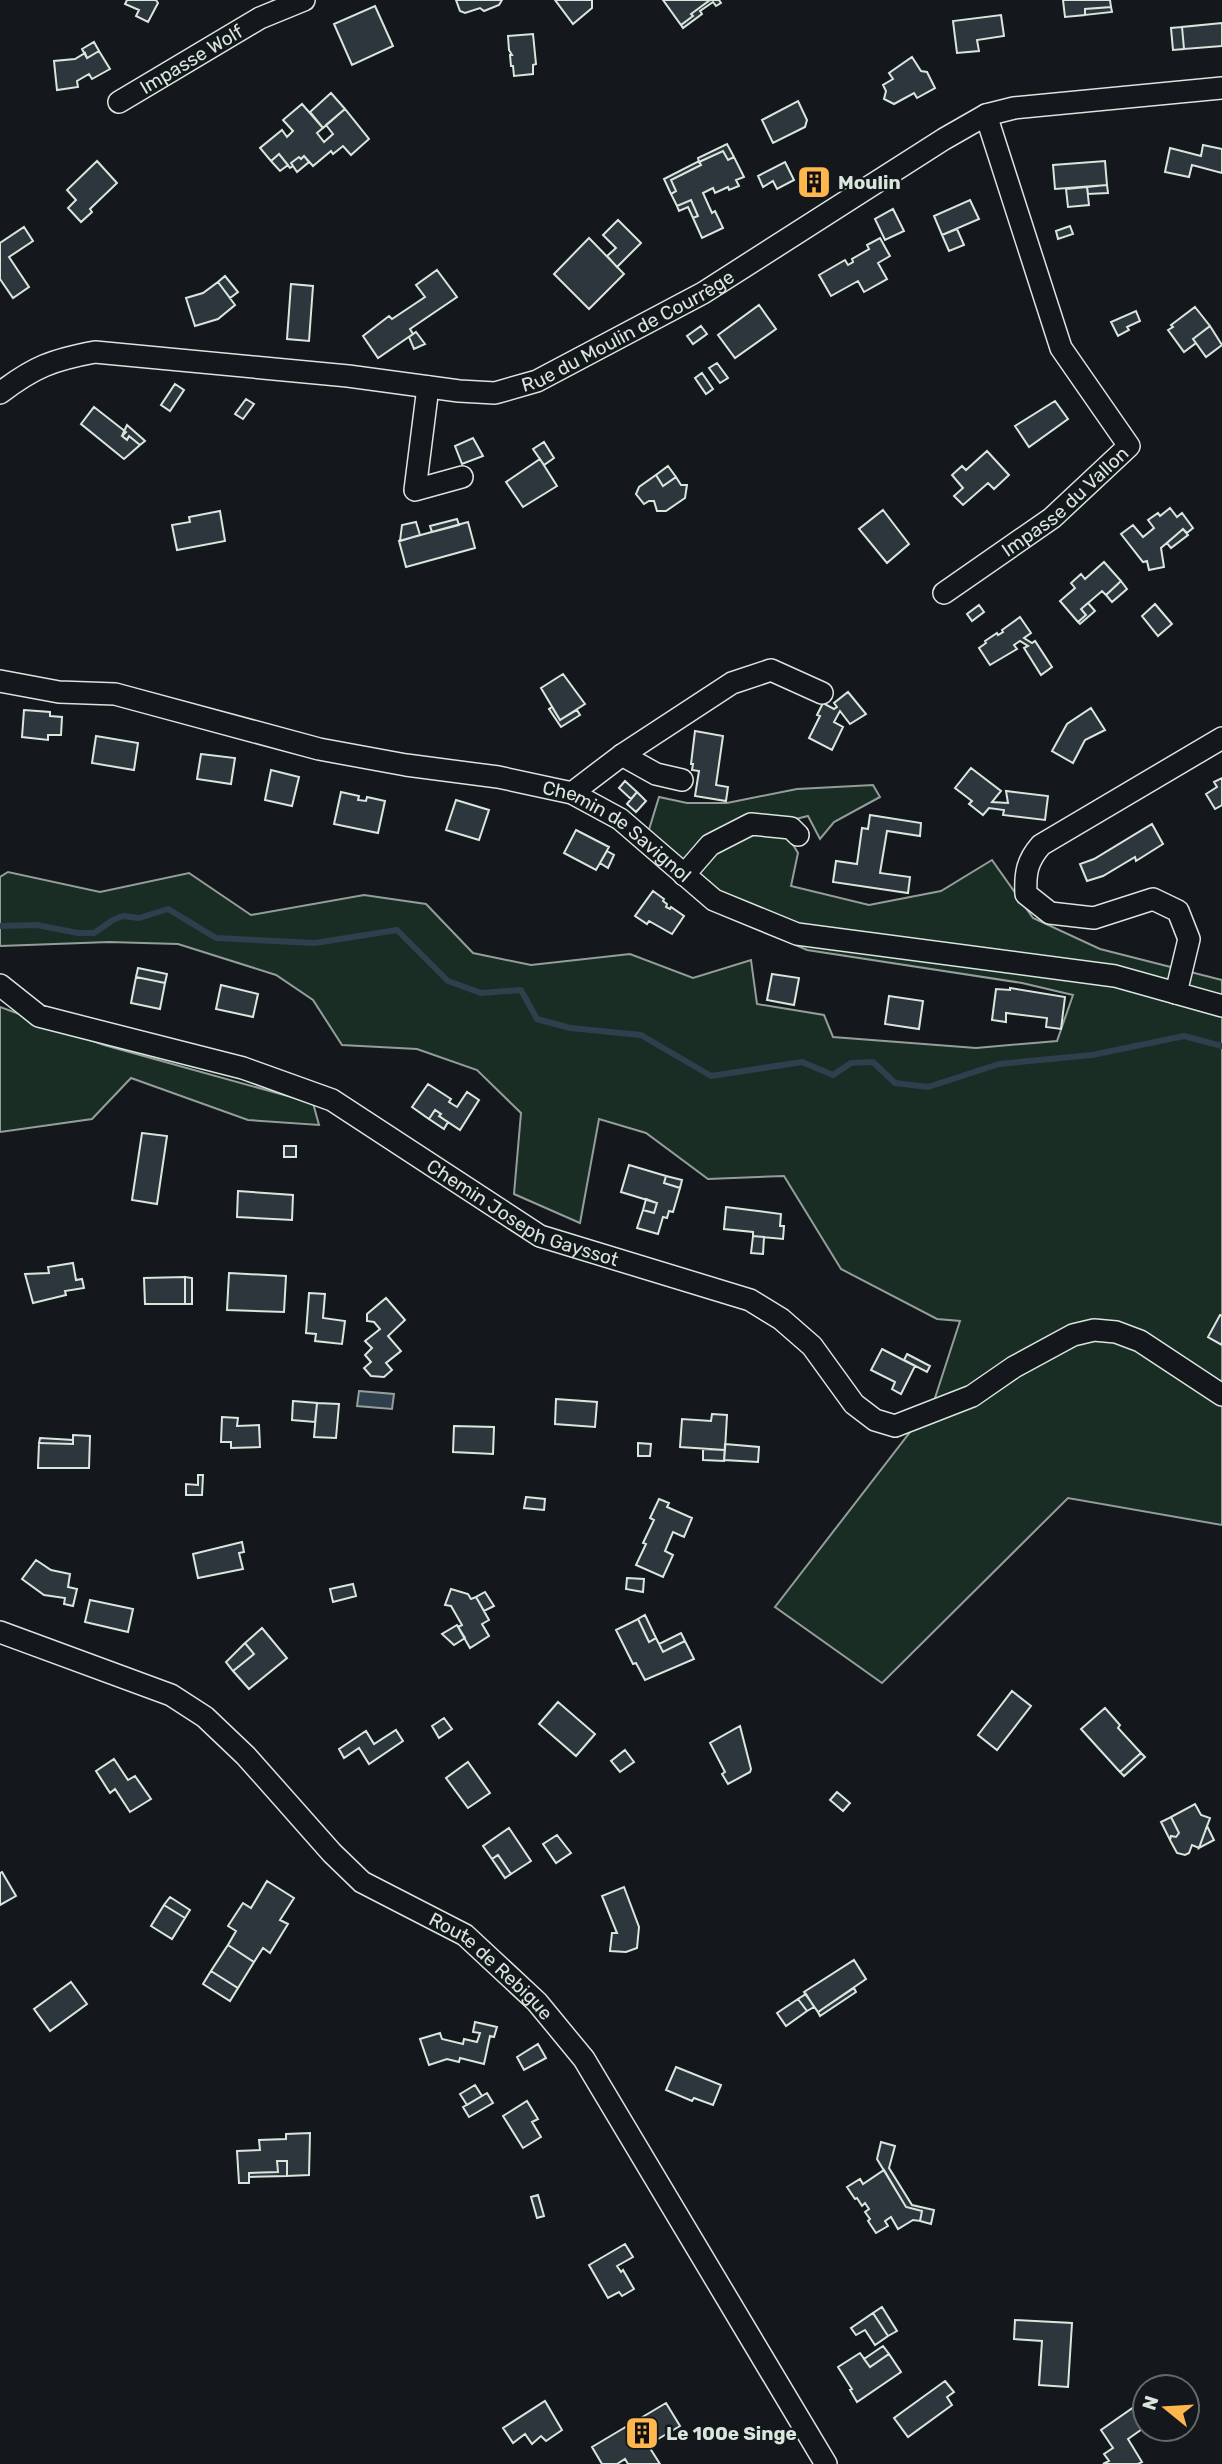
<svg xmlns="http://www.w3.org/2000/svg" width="1222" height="2464" font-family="Rubik,sans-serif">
<rect width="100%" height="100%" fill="#14181c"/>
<path fill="#1a2d24" stroke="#939e99" stroke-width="2" d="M873,785L880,797L834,822L820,839L808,816L780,823L798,853L791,886L869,905L941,891L992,860L1033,918L1100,949L1222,980V1525L1068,1498L882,1683L775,1607L934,1401L960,1321L937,1319L841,1269L784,1176L708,1179L646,1133L599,1119L580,1223L514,1194L521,1113L477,1070L417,1049L342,1045L313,1000L276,975L178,944L109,942L0,946V877L8,872L100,892L189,873L251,915L364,895L426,904L473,953L531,965L630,954L693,978L751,960L757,1004L824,1015L833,1037L976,1048L1057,1041L1073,995L1022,983L807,950L734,918L647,836L659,797L687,803H727L797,789Z
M0,1007L104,1045L313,1103L319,1125L248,1120L131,1078L92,1119L0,1132Z"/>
<path fill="#2f3f4d" stroke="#939e99" stroke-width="2" d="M359,1391L394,1394L392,1409L357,1406Z"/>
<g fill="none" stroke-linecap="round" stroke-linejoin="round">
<path stroke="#2f3f4d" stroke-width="6" d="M0,926L37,925L78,933H94L113,920L123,916L139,918L168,909L216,938L315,943L397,930L448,981L481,993L521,990L537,1019L570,1028L641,1035L711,1076L802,1062L833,1075L851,1063L873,1062L895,1083L928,1087L999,1064L1092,1055L1184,1036L1222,1046"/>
</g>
<path fill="#2c363c" stroke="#d8e6dc" stroke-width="2" d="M127,0H156L158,3L148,22L136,16L139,10L125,4Z
M456,0H502L499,5L484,11L480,8L465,13L460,11Z
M555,0H592V8L573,24Z
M663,0H710L691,14L693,16L681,25Z
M710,0H719L721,3L716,6L713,2L700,11L702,14L683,28L681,25L693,16L691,14Z
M1063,0H1110L1111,7L1085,9V15L1065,17Z
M375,6L393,46L352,65L334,24Z
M1111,7L1112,12L1085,15V9Z
M1001,15L1004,36L977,40L979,51L957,53L953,21Z
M1222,23V46L1184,49L1182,27Z
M1182,27L1184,49L1173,50L1171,28Z
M533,34L536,64L533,65V74L514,76L513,66H511L510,55H512L509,50L508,36Z
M94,42L99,51L87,58L82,49Z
M99,51L110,69L92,79L89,74L77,81L78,87L57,90L54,61L75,59L85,53L87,58Z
M912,57L921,71L927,72L935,88L917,98L914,93L894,104L884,99L886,91L883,85L893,79L889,73Z
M331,93L345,109L323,128L310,112Z
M798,101L807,120L805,127L773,143L762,120Z
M302,104L323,128L317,133L324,142L333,134L326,125L345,109L369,139L351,155L343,146L333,154L331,151L313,166L304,156L301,159L299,157L291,163L293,166L290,168L279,154L271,161L260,148L282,130L287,137L293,131L283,120Z
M727,144L734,157L728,160L723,151L699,162L698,158Z
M1203,145L1222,149V173L1192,165L1189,177L1165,172L1170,148L1201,156Z
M723,151L728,160L734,157L744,177L736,180L739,186L729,190L728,187L715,193L713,188L703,193L712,213L715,211L723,228L702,238L693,218L698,216L691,200L677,206L671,194L676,191L671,180L701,165L699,162Z
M279,154L288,165L280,171L271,161Z
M304,156L309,162L297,172L291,163L299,157L301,159Z
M97,161L117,183L90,209L92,212L81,222L68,208L76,200L67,190Z
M699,161L701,165L671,180L676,191L671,194L664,179Z
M1105,161L1107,185L1055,189L1053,165Z
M785,162L794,180L777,189L773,181L763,187L758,176Z
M807 182a7 7 0 1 1 14 0a7 7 0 1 1-14 0Z
M1107,185L1108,193L1088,194L1087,187Z
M1087,187L1089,205L1068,207L1066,189Z
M691,200L698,216L693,218L688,207L679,211L677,206Z
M970,200L979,219L942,235L934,216Z
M893,209L904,231L885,240L875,219Z
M618,220L641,243L617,267L607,256L616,248L603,235Z
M1070,226L1073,234L1058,239L1056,231Z
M24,227L33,241L9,257L29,287L13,298L0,279V243Z
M957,229L964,245L949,251L942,235Z
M589,238L624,274L589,309L554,274Z
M880,238L890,256L878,263L887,279L864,292L858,281L831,296L819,275L845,260L848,265L853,262L852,259L869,249L867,245Z
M437,270L457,297L410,329L413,334L378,358L363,336L389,316L392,319L425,297L416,285Z
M225,276L238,292L230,298L218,282Z
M218,282L235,305L218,319L195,326L186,298L203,293Z
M291,284L313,286L309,341L287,339Z
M759,305L776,329L735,358L718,335Z
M1195,307L1210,326L1193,339L1196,343L1184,352L1168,330L1173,327L1171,325Z
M1136,311L1140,321L1127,327L1129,330L1118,336L1111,322Z
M701,326L707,334L693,344L687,336Z
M1210,326L1222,345L1206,357L1193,339Z
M416,332L425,344L414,349L409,337Z
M717,363L728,378L720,383L709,368Z
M702,373L713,389L706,394L695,378Z
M175,384L184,390L170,411L161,405Z
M246,399L254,404L243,419L235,414Z
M1055,401L1068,419L1029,447L1015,426Z
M94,407L126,432L122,436L127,440L129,436L140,445L124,459L81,424Z
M127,425L144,440L145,441L140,445L129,436L127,440L122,436Z
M473,438L483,456L462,464L455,446Z
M544,442L554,458L544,465L533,449Z
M987,451L1009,475L994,489L988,483L963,505L954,496L963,488L952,475L962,466L966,470Z
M540,459L557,486L523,507L506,482Z
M668,466L676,477L663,486L656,475Z
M656,475L663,486L676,477L681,485H687L685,498L666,511H657L654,501H649L644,504L636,494L639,487Z
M1170,508L1177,517L1182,513L1193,528L1187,533L1183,529L1161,548L1164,567L1149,570L1147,561L1143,562L1121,534L1133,525L1143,537L1154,528L1148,520L1158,513L1160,516Z
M883,510L909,544L887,563L859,529Z
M220,511L225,541L177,550L172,525L190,522L189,517Z
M457,519L459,525L432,532L430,526Z
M416,522L420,535L400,541L402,525Z
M468,522L475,548L406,567L399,541Z
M1183,529L1188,535L1171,548L1167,543Z
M1104,562L1121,581L1106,595L1102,591L1081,609L1086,615L1078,622L1060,601L1075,588L1071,583L1081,574L1085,579Z
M1121,581L1127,589L1112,602L1106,595Z
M1088,603L1095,611L1080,624L1078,622L1086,615L1081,609Z
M1155,604L1172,624L1158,636L1142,616Z
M979,605L984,612L972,621L967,614Z
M1020,617L1031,633L1024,638L1032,643L1035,641L1052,667L1041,675L1024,648L1028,646L1020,641L1014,645L1017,649L990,665L979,648L986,643L985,641L997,633L998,635L1003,632L1002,630Z
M563,674L585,704L560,720L541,688Z
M848,692L866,714L850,724L840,711L834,722L843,727L832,750L809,738L820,716L817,715L823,703L834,709L837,707L834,703Z
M552,707L560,720L577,710L580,715L561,727L549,709Z
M1091,708L1105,730L1085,740L1073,763L1052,751L1067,724Z
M24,710L50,712V716L62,717L61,735H48V740L22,737Z
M695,731L723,736L716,785L728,787L726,801L695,796L699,771L692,770L693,764H691Z
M96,736L138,743L134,770L92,763Z
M201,754L235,758L231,784L197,779Z
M971,768L1001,791L992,802L1008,803L1006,791L1048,796L1045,820L1003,815L1004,810L989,808L983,815L969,804L972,801L955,788Z
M271,770L299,777L292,806L265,800Z
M1222,778V805L1215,809L1206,794L1217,787L1214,782Z
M625,781L637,792L631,799L619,788Z
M341,792L359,796L358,800L366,801L367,797L385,801L378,833L334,824Z
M637,792L646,801L636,812L627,804Z
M456,800L489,810L479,840L446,830Z
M870,815L921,823L920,836L887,831L880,873L910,877L908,893L833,882L836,861L857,864L862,828L868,829Z
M1152,824L1163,844L1136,861L1135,857L1103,876L1087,881L1080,864L1094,859Z
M576,830L609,847L596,870L564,853Z
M607,851L614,855L608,868L600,863Z
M653,891L664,899L663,901L667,904L666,907L670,909L671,907L684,916L672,934L649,921L647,924L635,916Z
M138,968L167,974L165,983L136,977Z
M772,974L799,978L794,1005L767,1000Z
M136,977L165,983L160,1009L131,1003Z
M221,985L258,994L253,1017L216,1009Z
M1010,988L1065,997L1061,1029L1046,1027L1047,1018L1006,1013V1022L992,1020L996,989L1010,990Z
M889,996L923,1001L919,1029L885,1024Z
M428,1084L451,1099L449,1102L457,1107L467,1092L479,1100L460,1130L439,1116L441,1114L435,1110L429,1119L412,1107Z
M435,1110L441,1114L439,1116L448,1122L444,1129L429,1119Z
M142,1133L167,1136L157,1204L132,1200Z
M284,1146H296V1157H284Z
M629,1165L666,1176L664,1183L680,1188L673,1212L669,1211L667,1218L663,1217L658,1234L637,1228L643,1210L654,1213L657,1203L621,1192Z
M666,1176L682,1180L680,1188L664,1183Z
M238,1191L293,1195L292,1220L237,1217Z
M646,1199L657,1203L654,1213L643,1210Z
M726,1207L781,1214L780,1226H784L783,1239L753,1236V1232L724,1229Z
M753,1236L764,1237L763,1254L751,1253Z
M73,1263L76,1280L82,1279L84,1288L65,1291L66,1295L33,1303L25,1274L49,1273L48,1267Z
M229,1273L286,1276L284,1312L227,1310Z
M185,1277L192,1278V1304H185Z
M185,1277V1304H145L144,1278Z
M309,1293L325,1294L323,1318L345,1321L342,1344L315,1341L316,1334L306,1333Z
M386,1298L405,1320L388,1336L401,1351L386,1363L392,1370L384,1377L371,1376L364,1368L371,1362L365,1355L372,1348L365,1341L380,1329L374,1322L367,1321V1314Z
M1220,1315L1222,1316V1345L1208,1337Z
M882,1349L915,1366L901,1394L892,1389L895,1382L871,1370Z
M907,1354L930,1366L927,1372L904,1360Z
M556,1399L597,1402L595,1427L555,1424Z
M293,1401L317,1403L315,1422L292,1420Z
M317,1403L339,1404L336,1438L314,1437Z
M712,1414L727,1415L725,1450L680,1447L682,1419L711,1421Z
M222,1417L238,1418L237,1426L259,1425L260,1447L231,1448V1442H221Z
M454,1426L494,1427L493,1454L453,1452Z
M73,1435L90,1436L89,1468H38L39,1443L73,1444Z
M40,1438L73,1440V1444L39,1443Z
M638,1443L651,1444L650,1456H638Z
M725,1444L759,1447L758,1462L724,1460Z
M703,1449L725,1450L724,1461L703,1460Z
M198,1475H203L202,1495H186V1484L198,1485Z
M526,1497L545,1499L544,1510L524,1508Z
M659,1499L669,1503L667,1507L692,1518L684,1537L673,1532L665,1551L673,1555L663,1577L636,1565L646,1544L643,1543L654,1520L650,1518Z
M242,1542L244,1552L239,1553L243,1569L198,1578L193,1554Z
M36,1560L51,1570L70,1574L68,1587L77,1589L73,1606L64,1604L65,1598L44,1595L22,1579Z
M627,1578L644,1579L643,1592L626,1589Z
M353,1584L356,1596L333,1602L330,1589Z
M451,1589L468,1594L471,1599L476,1597L489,1620L482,1624L489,1636L470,1648L458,1627L462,1625L451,1606L445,1605Z
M485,1592L494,1606L484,1611L476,1597Z
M90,1600L133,1609L128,1632L85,1622Z
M645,1615L656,1638L649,1642L638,1619Z
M638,1619L649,1642L656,1638L663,1652L685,1641L694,1659L645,1680L636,1663L633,1664L616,1630Z
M457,1625L465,1638L454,1645L442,1634Z
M262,1628L287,1658L249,1689L233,1671L254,1654L245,1643Z
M681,1633L685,1641L663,1652L659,1644Z
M245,1643L254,1654L233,1671L226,1662Z
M1012,1691L1031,1706L997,1750L978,1735Z
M558,1702L595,1734L576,1756L539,1724Z
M1105,1708L1120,1725L1118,1728L1141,1753L1120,1772L1081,1729Z
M444,1718L452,1729L439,1738L432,1726Z
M740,1726L751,1769L750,1772L728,1784L722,1774L725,1772L710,1743Z
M396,1730L403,1741L369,1764L359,1748L344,1758L339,1749L366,1731L374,1744Z
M625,1750L634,1762L620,1772L611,1761Z
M1141,1753L1145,1757L1124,1776L1120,1772Z
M114,1759L128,1780L135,1776L151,1799L130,1812L115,1789L110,1793L96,1771Z
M468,1762L490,1793L468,1808L446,1778Z
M837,1792L850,1803L843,1811L830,1800Z
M1195,1804L1201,1815L1210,1818L1199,1848L1192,1845L1189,1853L1185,1855L1177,1853L1170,1840L1171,1836L1176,1837L1179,1833L1171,1817Z
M1171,1817L1179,1833L1176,1837L1171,1836L1170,1840L1161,1822Z
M1207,1826L1214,1840L1199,1848Z
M509,1828L531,1861L511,1874L498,1855L492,1859L483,1846Z
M557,1835L571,1853L556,1863L543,1844Z
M498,1855L511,1874L505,1878L492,1859Z
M2,1872L16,1896L0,1905V1873Z
M267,1881L294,1898L280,1920L288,1924L270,1953L263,1948L254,1962L228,1945L236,1931L228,1926L243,1903L251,1908Z
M624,1887L639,1927L637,1948L626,1952L610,1951L612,1933H617L602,1896Z
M170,1897L190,1910L185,1918L164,1905Z
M164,1905L185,1918L172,1939L151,1926Z
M228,1945L254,1962L238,1988L211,1971Z
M854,1960L866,1979L818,2012L804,1992Z
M211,1971L238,1988L230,2001L203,1984Z
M71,1982L87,2004L50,2031L34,2009Z
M854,1988L856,1992L820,2016L818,2012Z
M806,1994L814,2007L807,2011L798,1999Z
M798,1999L807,2011L786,2026L777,2013Z
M475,2022L497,2027L494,2037L490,2036L484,2064L460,2058L459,2062L447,2059L429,2065L420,2039L440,2033L442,2039L463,2044L464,2039L477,2042L480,2033L473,2032Z
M538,2044L546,2058L524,2070L517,2057Z
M676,2067L721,2085L713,2105L694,2098L692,2101L666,2090Z
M475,2085L482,2096L467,2105L460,2094Z
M487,2093L493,2103L469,2117L463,2107Z
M527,2101L538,2119L532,2122L541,2137L523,2148L503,2116Z
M310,2133L309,2175L287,2176V2161H277L278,2172L249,2173V2183H239L237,2151L260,2150L259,2140L286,2139V2134Z
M881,2142L895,2146L889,2168L912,2205L934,2210L931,2224L920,2221L922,2211L906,2207L877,2159Z
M277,2161H287V2176L249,2177V2173L278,2172Z
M884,2170L906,2207L922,2211L920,2221L913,2220L898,2229L891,2217L885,2221L888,2226L876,2233L868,2221L870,2219L865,2212L869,2209L865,2203L862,2206L857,2198L855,2199L847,2187L860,2179L863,2184Z
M538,2195L544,2216L537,2218L531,2197Z
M625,2244L633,2257L617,2266L621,2272L623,2270L634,2289L622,2296L619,2292L608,2298L589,2265Z
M882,2307L897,2331L888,2336L873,2313Z
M873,2313L888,2336L875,2345L865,2330L856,2335L851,2328Z
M1015,2320L1072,2323L1068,2387L1039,2385L1042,2341L1014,2339Z
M883,2346L889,2354L870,2367L864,2359Z
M860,2353L870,2367L889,2354L901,2372L857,2402L850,2390L852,2389L838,2367Z
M945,2381L954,2392L947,2397L952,2405L908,2437L894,2418Z
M545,2401L562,2430L546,2441L541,2436L532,2444L525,2434L513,2443L503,2428Z
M666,2403L680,2426L648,2445L660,2464H628L625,2459L617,2464H602L592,2447Z
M1134,2407L1145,2423V2427L1128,2439L1142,2462L1138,2464H1103L1109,2461L1104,2454L1113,2448L1101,2430Z"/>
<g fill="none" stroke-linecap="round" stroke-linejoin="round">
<g stroke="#d8e6dc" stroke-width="24">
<g id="minor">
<path id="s1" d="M119,102L260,18L304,0"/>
<path d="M428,387L415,490L462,477"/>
<path id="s2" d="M0,393C34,367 52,360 95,352L348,376L459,391L495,393L537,381L703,293L944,139L986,115L1014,108L1222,88"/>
<path id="s3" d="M944,593L1052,518L1129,446L1061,348L986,115"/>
<path id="s4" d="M0,681L59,692L115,694L319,749L406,765L498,777L572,793L620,819L714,900L797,934L1115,976L1222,1006"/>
<path d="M622,755L656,774L682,780"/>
<path d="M572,793L622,755L732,683L771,670L822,693"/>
<path d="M684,875L710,845L751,824L791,828L798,835"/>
<path id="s5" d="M0,985L39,1016L243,1068L332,1100L540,1236L750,1300L781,1319L812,1346L854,1404L875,1420L895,1426L972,1396L1014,1367L1073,1335L1094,1330L1116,1332L1140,1341L1222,1395"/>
<path d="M1176,993L1189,939L1178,911L1153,899L1094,918L1050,913L1026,894C1025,873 1027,861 1041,845L1222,738"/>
<path id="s6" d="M0,1632L171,1695L205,1717L246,1756L332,1853L362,1882L465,1935L537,2002L584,2059L826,2464"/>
</g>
</g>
<use href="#minor" stroke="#14181c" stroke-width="21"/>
</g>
<defs>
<g id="building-square" transform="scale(1.75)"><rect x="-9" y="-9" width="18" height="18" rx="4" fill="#ffb74d" stroke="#14181c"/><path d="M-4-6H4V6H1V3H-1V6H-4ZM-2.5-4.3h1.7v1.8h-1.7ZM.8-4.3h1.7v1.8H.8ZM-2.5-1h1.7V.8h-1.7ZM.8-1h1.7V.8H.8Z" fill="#111"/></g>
</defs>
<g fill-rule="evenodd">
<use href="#building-square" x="814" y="182"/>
<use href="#building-square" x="642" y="2433"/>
</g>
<g text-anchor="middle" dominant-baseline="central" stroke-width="5" stroke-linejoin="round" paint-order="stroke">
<g font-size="19" fill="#d8e6dc" stroke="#14181c">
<text stroke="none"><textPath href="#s1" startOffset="84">Impasse Wolf</textPath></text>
<text stroke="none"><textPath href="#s2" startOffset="654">Rue du Moulin de Courrège</textPath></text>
<text stroke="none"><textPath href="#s3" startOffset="152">Impasse du Vallon</textPath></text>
<text stroke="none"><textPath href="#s4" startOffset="642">Chemin de Savignol</textPath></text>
<text stroke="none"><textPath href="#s5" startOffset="578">Chemin Joseph Gayssot</textPath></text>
<text stroke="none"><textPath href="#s6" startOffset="606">Route de Rebigue</textPath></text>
</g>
<g font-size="19" font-weight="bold" fill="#d8e6dc" stroke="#14181c" text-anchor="start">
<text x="838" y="182">Moulin</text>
<text x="666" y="2433">Le 100e Singe</text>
</g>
</g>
<g transform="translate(1166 2408) rotate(288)"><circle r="33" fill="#14181c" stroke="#626a69" stroke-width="2"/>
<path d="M0-5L12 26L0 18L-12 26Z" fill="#ffb74d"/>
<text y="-10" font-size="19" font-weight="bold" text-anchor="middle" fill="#d8e6dc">N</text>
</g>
</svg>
